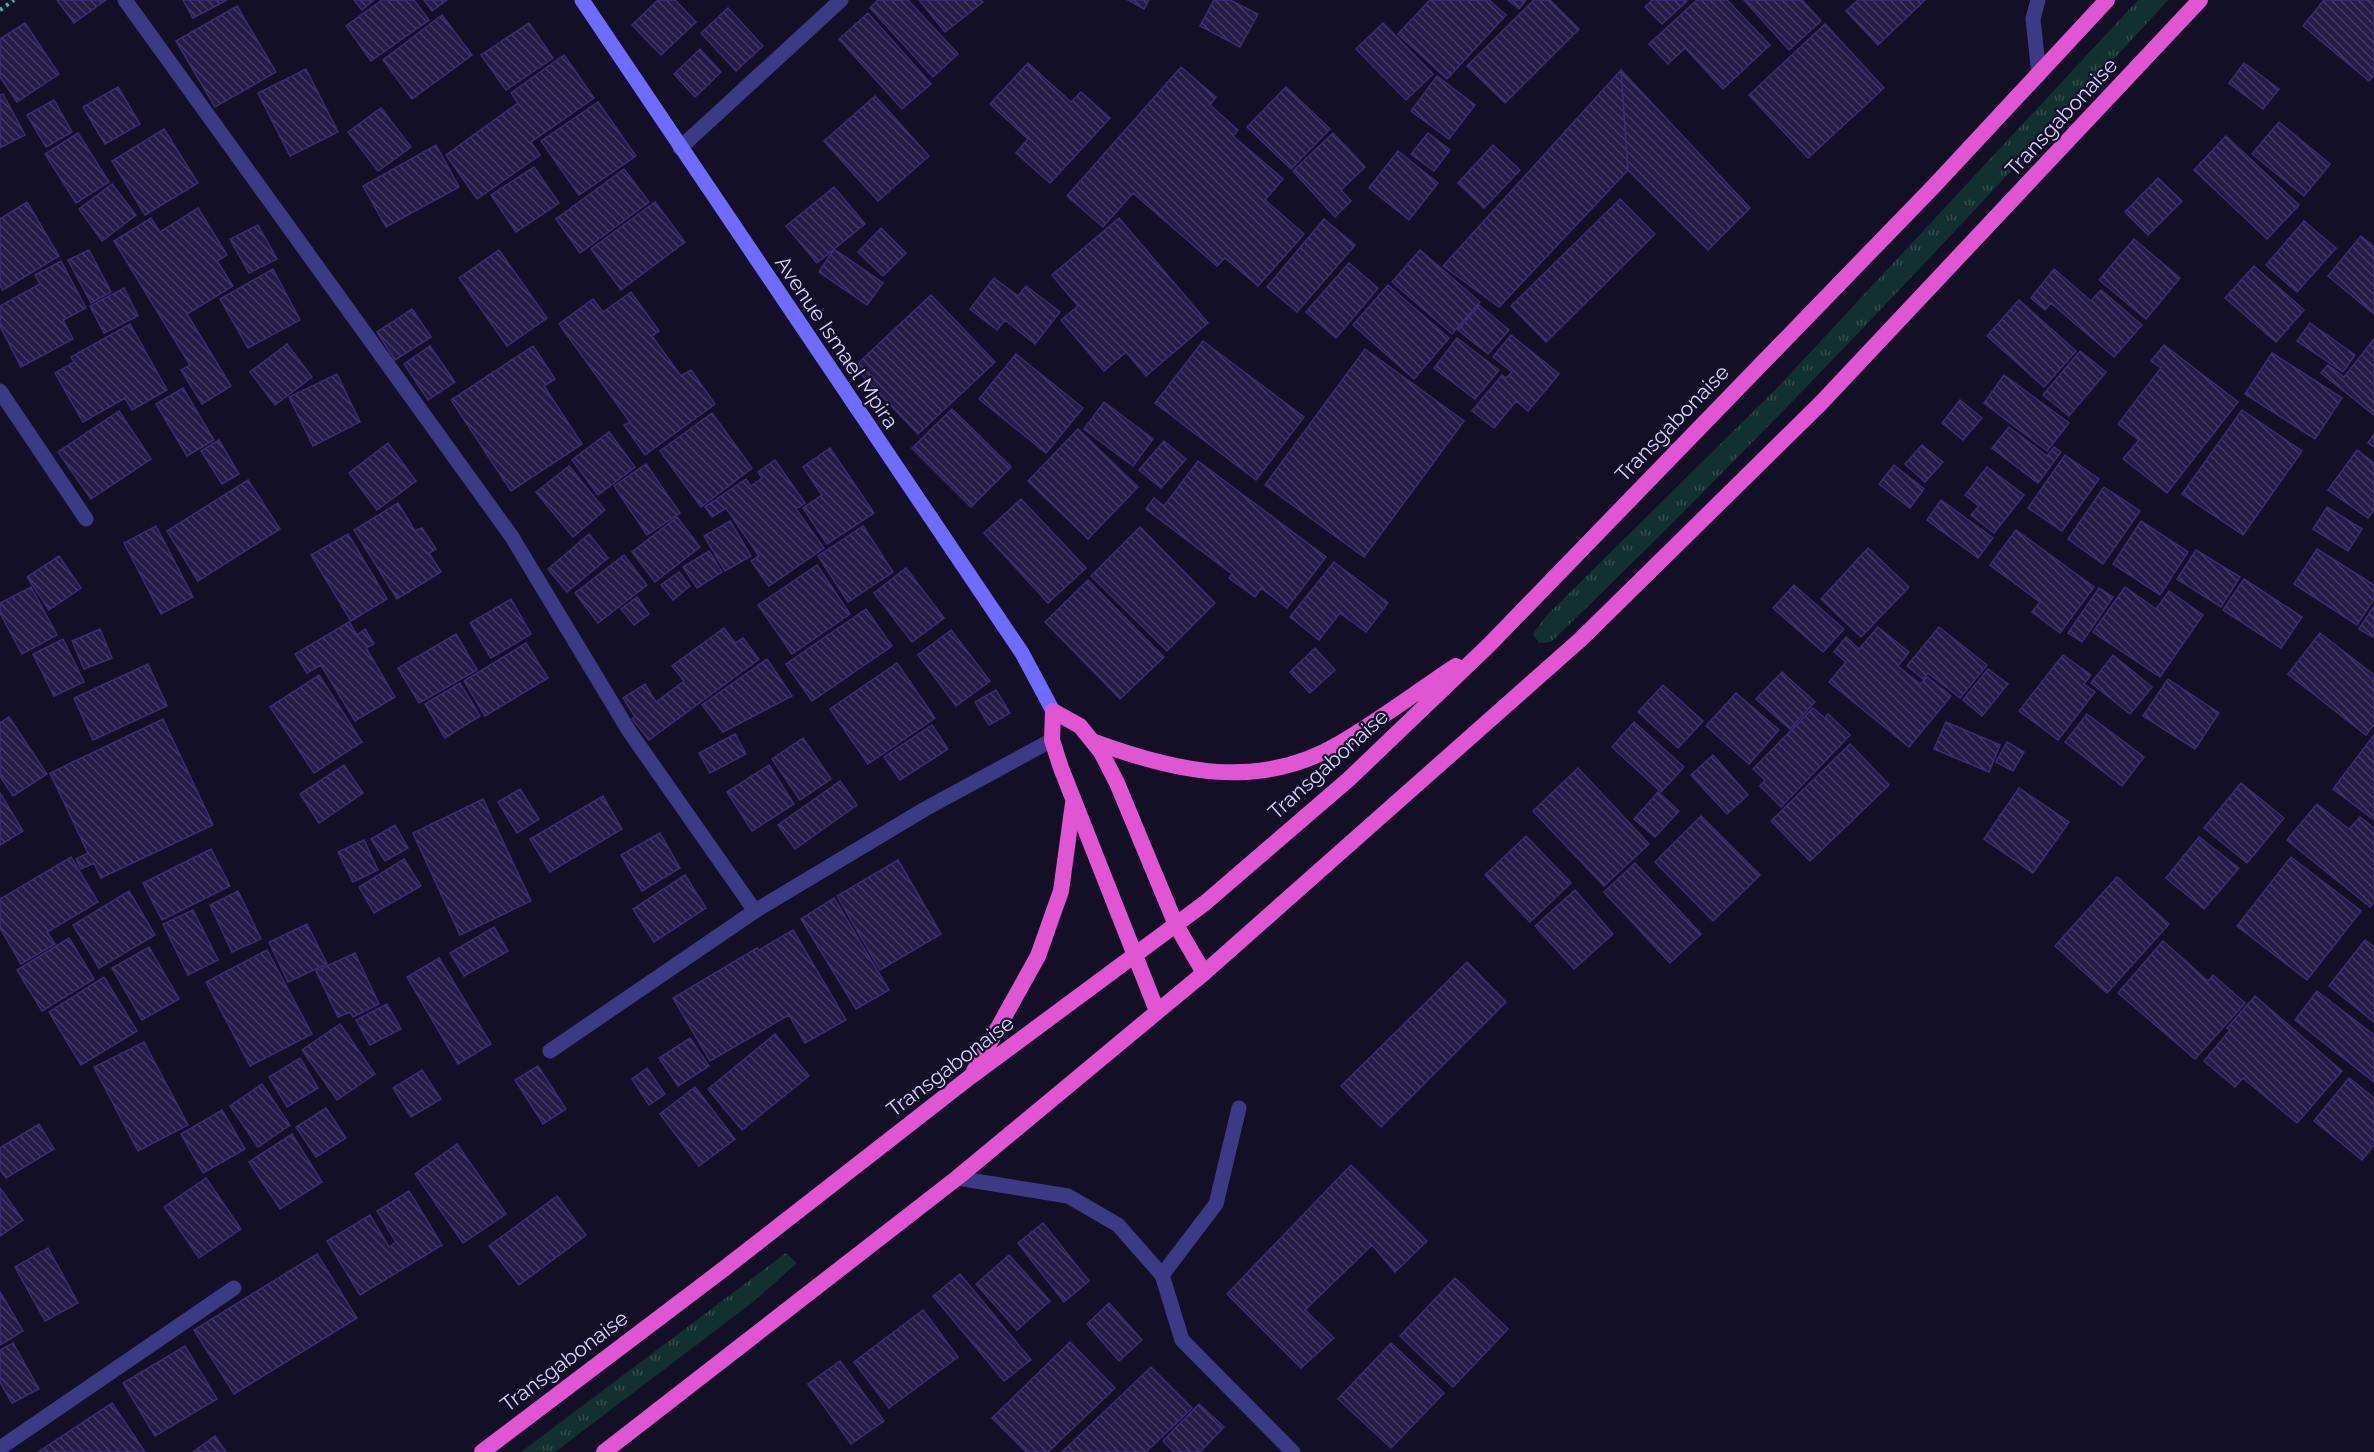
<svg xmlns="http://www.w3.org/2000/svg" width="2374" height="1452" font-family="Raleway,sans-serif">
<defs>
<pattern id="grass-tufts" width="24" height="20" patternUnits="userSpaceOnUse" patternTransform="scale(1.5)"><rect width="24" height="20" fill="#12302f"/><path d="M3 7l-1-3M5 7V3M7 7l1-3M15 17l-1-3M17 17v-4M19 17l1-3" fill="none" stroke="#344d4e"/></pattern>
<pattern id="building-back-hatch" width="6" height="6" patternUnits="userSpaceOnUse" patternTransform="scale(1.5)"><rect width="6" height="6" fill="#241b47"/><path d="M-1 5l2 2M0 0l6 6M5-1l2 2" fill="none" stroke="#433b63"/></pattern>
</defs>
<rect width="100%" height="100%" fill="#130f26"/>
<path fill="url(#grass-tufts)" d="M2138,0H2168C1968,220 1765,436 1551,642L1539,643L1533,634L1546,616L1777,388Z
M786,1253L797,1263L753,1302L555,1452H521Z"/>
<path fill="url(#building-back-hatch)" stroke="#3b2d73" stroke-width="1.5" d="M57,0H106L74,23Z
M183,0H227L193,18Z
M354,0H374L362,10Z
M382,0H414L429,20L371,61L346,26Z
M424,0H447L432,11Z
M658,0H675L696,22L661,55L632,25Z
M878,0H908L958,54L933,77L870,8Z
M919,0H981L983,2L945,32Z
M1128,0H1149L1144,9Z
M1214,0H1230L1258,14L1240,47L1200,26Z
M1430,0H1489L1506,15L1447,79L1398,34Z
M1508,0H1526L1519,9Z
M1534,0H1550L1579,29L1505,103L1467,66Z
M1652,0H1686L1687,1L1662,24L1645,7Z
M1697,0H1727L1770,45L1723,89L1685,48L1668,64L1649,44Z
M1744,0H1802L1821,21L1789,50Z
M1858,0H1925L1878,45L1846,11Z
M2324,0H2370L2374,3V75L2369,81L2303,26Z
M237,6L276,72L215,107L176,41Z
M728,8L763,46L736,71L701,33Z
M868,13L931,84L902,109L839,39Z
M442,15L472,55L412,99L383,60Z
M25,23L59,74L17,102L0,77V39Z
M529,23L553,58L506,90L481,55Z
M1383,23L1433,74L1406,100L1356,49Z
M1825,24L1884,88L1808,158L1749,95Z
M700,49L721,72L695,97L674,74Z
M564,55L594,98L531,142L540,155L477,199L446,155L518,103L511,93Z
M1028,63L1071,102L1081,92L1110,118L1050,183L1016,153L1028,139L990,104Z
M2244,63L2279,89L2263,109L2229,83Z
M1181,67L1216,97L1210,105L1238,130L1233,136L1283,179L1265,200L1304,234L1258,286L1225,258L1217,266L1133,193L1103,227L1067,196Z
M306,69L338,132L290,156L258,93Z
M1621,70L1750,208L1708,250L1628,170Z
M1621,70L1628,170L1499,307L1443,266Z
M1437,76L1475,105L1449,139L1411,111Z
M118,87L140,124L105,144L83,107Z
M1286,87L1330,129L1291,169L1247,127Z
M3,94L25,135L0,148V95Z
M875,96L929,156L878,201L824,141Z
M54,100L72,132L46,147L27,115Z
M598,102L636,156L579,195L541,141Z
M381,108L411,147L378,171L348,132Z
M2279,122L2330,164L2304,196L2252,154Z
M164,129L198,183L145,215L112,161Z
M78,133L109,182L76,203L45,154Z
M1333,133L1365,167L1341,190L1351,201L1335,217L1293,171Z
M1428,133L1450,150L1434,171L1411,154Z
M2226,136L2299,205L2267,239L2194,170Z
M436,145L459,187L386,227L363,186Z
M1493,145L1520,170L1484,208L1458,183Z
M1398,151L1438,183L1409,220L1369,188Z
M534,167L559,203L516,232L491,195Z
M624,169L649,202L580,253L556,219Z
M2158,178L2182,201L2148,235L2125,212Z
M112,184L136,215L102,241L79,209Z
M834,187L865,224L817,263L786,226Z
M1620,199L1655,234L1546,342L1511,306Z
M27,202L59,256L3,290L0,285V219Z
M655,202L685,242L621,290L591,249Z
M198,208L227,255L217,261L233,286L187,314L231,386L202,404L181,370L190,365L114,241L151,218L160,232Z
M1119,218L1208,323L1146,376L1126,352L1104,371L1061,320L1078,306L1052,275Z
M1324,219L1355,245L1297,312L1267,287Z
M2304,221L2336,248L2297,292L2266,265Z
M258,225L277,259L249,273L230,239Z
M881,228L906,253L883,276L858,252Z
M2361,236L2374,247V314L2328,276Z
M2134,239L2180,278L2146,319L2099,280Z
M834,249L883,283L867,305L819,272Z
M89,250L111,292L91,303L68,260Z
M499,250L547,318L507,346L459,278Z
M1420,250L1480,302L1452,334L1392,282Z
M61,261L86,308L63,320L73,339L21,367L0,326V306L40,284L35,275Z
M1349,263L1378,288L1336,338L1306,312Z
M2254,266L2304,310L2276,342L2225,298Z
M273,269L300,320L248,348L220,299Z
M2054,269L2091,301L2101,290L2142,325L2114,357L2051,303L2045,310L2031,298Z
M994,278L1018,296L1026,286L1060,312L1035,344L1005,320L997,330L970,309Z
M1388,285L1449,338L1414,379L1353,325Z
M124,288L138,316L104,333L90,306Z
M631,292L659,331L652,336L681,376L691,370L715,404L645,455L624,425L630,422L559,324L593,299L603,312Z
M931,295L995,362L918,434L854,367Z
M2019,300L2076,351L2044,387L1987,336Z
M1479,305L1509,330L1488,354L1458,330Z
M412,309L431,337L395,360L377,332Z
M2310,323L2355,355L2343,372L2297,341Z
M130,324L167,390L132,410L125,398L83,422L55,373L74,362L71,357Z
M1511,335L1559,374L1528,411L1516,401L1494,428L1472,411L1502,375L1506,378L1512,372L1493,357Z
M1457,338L1499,370L1475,399L1434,368Z
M2374,339V415L2321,373L2328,365L2344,377Z
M1203,341L1304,417L1256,480L1155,403Z
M287,344L312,377L275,405L250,372Z
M2164,345L2238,402L2167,493L2123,459L2139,440L2118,424L2161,368L2151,361Z
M430,346L455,382L428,400L404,364Z
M533,346L555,379L544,386L582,444L511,491L451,400Z
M1365,349L1464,421L1364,557L1265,485Z
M2080,351L2106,372L2069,416L2043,395Z
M2272,353L2342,398L2315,439L2245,394Z
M1016,354L1083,408L1046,453L979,399Z
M337,374L360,422L313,446L289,397Z
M2004,375L2069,423L2047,451L1984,403Z
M183,388L214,440L187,456L156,404Z
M1960,400L1982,418L1963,440L1942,423Z
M1104,402L1153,439L1133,466L1084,429Z
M952,409L1011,467L971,507L912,448Z
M2242,410L2302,451L2243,535L2182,494Z
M119,411L151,459L91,499L58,452Z
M712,413L752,468L701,507L660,451Z
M2009,427L2047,456L2054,447L2061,452L2038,483L1992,448Z
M1078,429L1138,487L1088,539L1028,481Z
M609,432L635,467L598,495L572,460Z
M2374,434V447L2368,443Z
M219,440L239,474L222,484L201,451Z
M1164,441L1186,459L1161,488L1139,470Z
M388,443L416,481L377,510L349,473Z
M1922,445L1943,462L1925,482L1905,464Z
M830,448L874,513L827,544L803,508L822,495L803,467Z
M2357,450L2374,463V510L2368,518L2328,490Z
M2065,455L2099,479L2062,531L2028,508Z
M775,460L805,503L796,509L824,548L769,586L751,561L759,556L726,508L712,517L705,507L746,479L751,486L762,478L758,472Z
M1198,461L1326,557L1287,608L1261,588L1255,597L1229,578L1232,574L1146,509L1154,498L1164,506Z
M646,464L680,513L647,535L614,486Z
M1894,465L1924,489L1910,508L1879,484Z
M569,466L605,510L573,537L536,492Z
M1987,467L2024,495L1994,533L1971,515L1979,506L1965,495Z
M248,480L280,529L198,581L167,531Z
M2104,487L2140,511L2103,564L2068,539Z
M1021,499L1086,568L1048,603L984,533Z
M1941,500L1993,538L1978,558L1927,520Z
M398,503L415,531L422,528L436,549L429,553L441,572L397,599L354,530Z
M2327,507L2362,529L2348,551L2313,529Z
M677,517L700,547L655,582L632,552Z
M730,521L751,556L725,571L704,536Z
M2141,521L2188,552L2160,595L2113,564Z
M156,526L193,597L161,614L124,543Z
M863,526L893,572L848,602L818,556Z
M1140,527L1215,603L1167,651L1091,576Z
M2016,530L2094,587L2060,633L2032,612L2040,602L1990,565Z
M348,534L387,599L351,621L311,555Z
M589,534L608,558L567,592L548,569Z
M1868,548L1909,587L1861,637L1821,599Z
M2317,549L2374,585V599L2357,625L2294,584Z
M2196,550L2240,577L2221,607L2177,579Z
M709,551L722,572L697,588L683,567Z
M624,555L647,585L598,623L575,593Z
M59,556L81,588L49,610L27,577Z
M1334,562L1388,603L1366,632L1340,613L1319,640L1290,617Z
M817,565L850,614L792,654L758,605Z
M906,568L944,618L912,642L874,593Z
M679,572L690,586L673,600L661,585Z
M2244,579L2302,617L2281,648L2223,610Z
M1088,580L1164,657L1120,699L1045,622Z
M1794,585L1844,629L1823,652L1773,608Z
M31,587L57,635L22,654L0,613V603Z
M2125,587L2156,609L2169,591L2203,615L2160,677L2093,632Z
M2099,588L2113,597L2082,642L2068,633Z
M637,597L649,614L634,625L621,609Z
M511,599L531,634L491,658L470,623Z
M2374,606V638L2359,629Z
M866,609L892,646L812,701L786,664Z
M349,622L357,635L365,629L374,644L366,648L395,697L355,721L321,665L307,673L295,654Z
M1878,627L1909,652L1898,666L1920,684L1927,677L1951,696L1909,747L1829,682L1846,662L1834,652L1846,637L1859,649Z
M1939,627L1987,665L1960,698L1928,673L1923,679L1907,666Z
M724,628L735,643L743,638L759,659L649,740L632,719L635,717L623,698L645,684L656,702L684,681L672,666Z
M100,629L112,658L84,669L72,641Z
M951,630L990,681L956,706L918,655Z
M2320,633L2374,675V725L2366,735L2288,674Z
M456,634L477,670L419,703L398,668Z
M63,639L84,682L54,696L33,654Z
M526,643L548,678L485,716L464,681Z
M1315,648L1335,670L1310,693L1290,672Z
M2063,655L2091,675L2084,684L2095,692L2058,740L2019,711Z
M2113,655L2152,687L2130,714L2091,683Z
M767,659L792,696L723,732L702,705Z
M897,663L935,718L868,764L830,709Z
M148,664L167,706L93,740L74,698Z
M1988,669L2008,684L1982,716L1963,700Z
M1782,672L1815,702L1790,729L1756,699Z
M319,675L362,742L314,773L270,707Z
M2168,679L2219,713L2195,749L2143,716Z
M460,683L480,716L445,738L425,704Z
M1663,685L1703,721L1678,748L1638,712Z
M996,690L1010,713L989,725L975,702Z
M1736,693L1779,730L1749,764L1706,726Z
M1813,708L1825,718L1828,714L1850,735L1781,807L1760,786L1765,780L1753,769Z
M2087,714L2144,757L2122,786L2065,742Z
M9,717L47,774L13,796L0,776V723Z
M163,719L213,825L101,878L94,863L81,869L76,859L88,853L50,773Z
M1634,722L1684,767L1661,792L1612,747Z
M1946,722L2000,745L1989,772L1934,749Z
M932,725L948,749L900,780L884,757Z
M735,734L746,754L710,773L699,753Z
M2374,735V818L2373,819L2333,789Z
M803,738L831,779L800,800L772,759Z
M2007,742L2024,752L2013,771L1996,762Z
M1850,744L1889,785L1810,861L1771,821Z
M1713,755L1748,795L1727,814L1691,775Z
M344,765L363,793L319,823L300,794Z
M769,765L794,804L752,831L727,792Z
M1578,768L1649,844L1604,886L1533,811Z
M840,781L857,805L795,849L778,825Z
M2241,783L2284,818L2247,863L2204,828Z
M2019,788L2069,822L2033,873L1984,839Z
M520,789L539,819L517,833L498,802Z
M1658,792L1679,811L1655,837L1634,819Z
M0,793L23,831L0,845Z
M603,796L622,829L550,872L530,839Z
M483,799L531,901L460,935L413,833Z
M2317,804L2349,829L2360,817L2374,828V902L2370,907L2287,840Z
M1701,816L1760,875L1713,921L1655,862Z
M395,825L408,848L385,861L371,839Z
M660,833L680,868L642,891L621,855Z
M1526,836L1571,883L1530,922L1485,875Z
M2199,837L2239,868L2204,909L2166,878Z
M364,840L378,870L353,882L338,852Z
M211,849L230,886L162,920L143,883Z
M71,857L98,902L47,932L55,944L21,964L0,928V899Z
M2291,857L2361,911L2307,980L2237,926Z
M404,859L421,886L374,913L359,887Z
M898,860L941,934L880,970L837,896Z
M1635,863L1701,934L1670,963L1604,892Z
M685,875L706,908L654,942L633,909Z
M2117,877L2169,924L2107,993L2055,946Z
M1575,890L1613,934L1574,969L1535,926Z
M129,891L155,935L99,968L73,925Z
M238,891L261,939L232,952L210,905Z
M834,898L889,990L856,1009L801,919Z
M193,910L218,960L188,975L163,924Z
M307,924L327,964L288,982L269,942Z
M494,927L508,951L464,976L450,953Z
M793,930L846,1020L805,1043L789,1015L710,1061L673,998L757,948L759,950Z
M69,938L94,979L42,1011L17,970Z
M2365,940L2374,947V1022L2329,986Z
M2163,941L2208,981L2213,975L2245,1003L2195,1059L2118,993Z
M149,947L179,999L142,1020L112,968Z
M267,950L312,1034L250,1066L206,982Z
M355,953L379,1004L353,1017L350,1012L338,1017L316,971Z
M439,958L491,1044L458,1064L407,977Z
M1467,962L1506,1002L1381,1127L1341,1086Z
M104,977L137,1031L81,1065L49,1012Z
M2317,991L2374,1035V1082L2295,1020Z
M2255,996L2342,1071L2297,1123L2243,1078L2235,1087L2204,1061L2230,1030L2227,1028Z
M387,1004L401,1029L370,1045L356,1020Z
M340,1024L375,1074L337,1100L302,1050Z
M775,1034L809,1076L742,1130L708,1089Z
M690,1038L709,1066L678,1086L659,1058Z
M144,1042L188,1125L138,1151L94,1067Z
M300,1058L318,1088L287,1107L269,1077Z
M538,1066L566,1109L543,1124L515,1080Z
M647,1068L665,1094L649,1105L632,1079Z
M422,1070L441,1099L411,1117L393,1088Z
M2349,1078L2374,1098V1145L2362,1160L2314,1121Z
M262,1084L290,1125L258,1147L230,1106Z
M695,1087L735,1139L699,1166L660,1114Z
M326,1108L346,1138L316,1157L296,1127Z
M222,1110L245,1149L203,1173L181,1134Z
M39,1124L54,1149L6,1178L0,1170V1148Z
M292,1134L322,1182L280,1209L249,1162Z
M457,1144L506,1214L463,1243L415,1174Z
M1351,1165L1427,1241L1395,1272L1372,1245L1305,1310L1334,1338L1301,1368L1227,1294Z
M206,1178L241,1229L199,1258L164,1207Z
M0,1188L23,1220L0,1236Z
M409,1191L442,1245L360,1295L327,1241L370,1215L389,1247L396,1242L377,1211Z
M557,1196L586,1235L519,1285L489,1246Z
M1043,1223L1089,1281L1064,1302L1018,1243Z
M48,1248L78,1303L45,1321L15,1267Z
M317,1254L357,1318L234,1394L194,1330Z
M1009,1255L1050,1301L1017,1330L976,1284Z
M960,1274L1031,1360L1004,1381L933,1296Z
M1455,1278L1508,1329L1453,1387L1400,1336Z
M0,1292L23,1331L0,1345Z
M1109,1303L1142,1340L1119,1361L1087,1324Z
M923,1310L958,1357L889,1408L854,1362Z
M1070,1342L1115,1388L1048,1452H1026L992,1418Z
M13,1343L39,1389L12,1403L0,1382V1350Z
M1391,1343L1444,1393L1391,1448L1338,1399Z
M185,1346L217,1399L155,1436L123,1383Z
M840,1361L884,1421L851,1444L808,1384Z
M1151,1367L1192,1408L1146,1452H1062Z
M112,1403L145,1452H38Z
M1199,1404L1224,1427L1200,1452H1174L1163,1441Z
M215,1436L226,1452H193Z"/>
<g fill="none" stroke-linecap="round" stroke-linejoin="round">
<path stroke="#2fb8b0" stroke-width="4" stroke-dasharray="3 4.5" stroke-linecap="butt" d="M0,10L14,0"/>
<path stroke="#3d3a85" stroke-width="15" d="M125,0L512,537L629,731L755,911
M2038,0L2033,19L2039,75
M680,148L841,0
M0,391L86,519
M550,1051L755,911L925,809L1052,740
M957,1178L1068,1196L1118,1225L1162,1275L1182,1340L1293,1452
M1162,1275L1216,1204L1239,1108
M0,1448L234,1288"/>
<path stroke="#6f6bff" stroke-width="15" d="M582,0L1022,653L1053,711"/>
<path stroke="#e055d1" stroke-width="16" d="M1092,741C1176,772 1260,792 1342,742C1381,719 1418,691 1456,666
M1157,1011L1061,768L1052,740L1053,711L1080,726L1101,752L1117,783L1176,925L1204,973
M974,1071L1038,956L1061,891L1073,803
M482,1452L725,1268L970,1077L1205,903L1349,779L1489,645L1934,186L2107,0
M604,1452L957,1178L1204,973L1581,639L1821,403L2200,0"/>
</g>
<g text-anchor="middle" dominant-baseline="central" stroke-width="4.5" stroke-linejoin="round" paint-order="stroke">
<g font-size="21" fill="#d9d4ff" stroke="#130f26">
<text transform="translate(2061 117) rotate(-47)">Transgabonaise</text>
<text transform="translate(837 342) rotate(56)">Avenue Ismael Mpira</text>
<text transform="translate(1672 423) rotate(-46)">Transgabonaise</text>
<text transform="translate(1328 764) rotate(-42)">Transgabonaise</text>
<text transform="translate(950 1066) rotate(-37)">Transgabonaise</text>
<text transform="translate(564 1361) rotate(-37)">Transgabonaise</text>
</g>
</g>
</svg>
